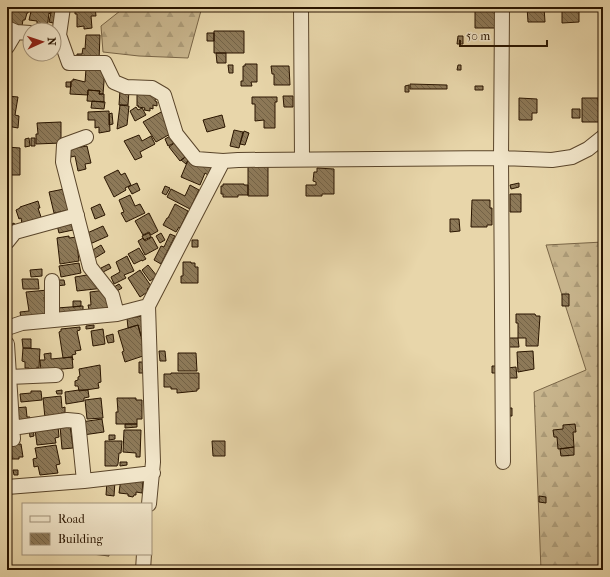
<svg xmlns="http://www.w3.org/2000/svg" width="610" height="577" font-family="'IM FELL French Canon',serif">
<defs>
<pattern id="forest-firs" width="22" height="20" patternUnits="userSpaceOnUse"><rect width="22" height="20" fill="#c8b58d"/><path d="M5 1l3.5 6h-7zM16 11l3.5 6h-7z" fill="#ac9b78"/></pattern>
<pattern id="building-back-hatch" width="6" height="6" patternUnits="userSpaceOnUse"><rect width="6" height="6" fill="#8d7958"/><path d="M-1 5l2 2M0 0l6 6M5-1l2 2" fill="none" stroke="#736246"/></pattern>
</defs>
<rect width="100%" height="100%" fill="#e8d6aa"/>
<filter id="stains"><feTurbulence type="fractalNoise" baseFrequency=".005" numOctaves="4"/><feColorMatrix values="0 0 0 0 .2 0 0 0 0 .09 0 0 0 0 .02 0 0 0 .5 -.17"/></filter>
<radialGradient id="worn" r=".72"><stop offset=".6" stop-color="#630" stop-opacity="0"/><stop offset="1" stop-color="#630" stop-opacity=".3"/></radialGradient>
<path fill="url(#forest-firs)" stroke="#796546" d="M125,7H202L188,58L139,56L103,52L101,26Z
M603,242V570H541L534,392L586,370L546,245Z"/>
<path fill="url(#building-back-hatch)" stroke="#2a1500" d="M9,7H29L28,13H27L25,20H23L22,26L12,24V22L7,21Z
M32,7H51L50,14L49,13L47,29L37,27V21L29,20Z
M77,7H95L96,16H91L92,28L84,29V26L77,27V14H75V9H77Z
M475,7H495V28H475Z
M527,7H544L545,22H528Z
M562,7H579V22L562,23Z
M52,8L60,10L57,24L49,22Z
M214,31H244V53H214Z
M207,33H214V41H207Z
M86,35H100L99,60H77V54H82L83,48L85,49Z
M458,36H463V44H457Z
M216,53H226V63H217Z
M245,64H257V82H251L252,86H241V81H243V66H245Z
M228,65H233V73H229Z
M458,65H461V70H457Z
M271,66H289L290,85H274V74H272Z
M86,69H105L103,94H99L100,91L88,90V95L70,94L71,81H73V79L85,82Z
M66,82H71V87H66Z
M410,84L447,85V89H410Z
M409,85V92H405V86Z
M475,86H483V90H475Z
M88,90L100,91L99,94H104V102L87,101Z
M120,90L129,91L128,105H119Z
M137,93L156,95L155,101L157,102V106L153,105V109L150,108V111L144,110L145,108L138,107L139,106H137Z
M7,96L18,97L15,115L19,116L18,128L7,126Z
M283,96H293V107H284Z
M252,97H277V102H275V128H264V120L255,121V104H252Z
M519,98L537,99V113H532V120H519Z
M582,98H598L600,122H582Z
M92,101L105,102L104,109L91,108Z
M120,105L129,106L127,125L117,129Z
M136,107L138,110L142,108L146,115L135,121L130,111Z
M572,109H580V118H572Z
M109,111L110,131L99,133V127L95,128V120H88V112Z
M163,111L168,118L164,120L172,133L156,142L143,122Z
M112,113L113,124L109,125V114Z
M222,115L225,127L207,132L203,120Z
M61,122V143L36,144V134H38L37,123Z
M234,130L243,132L239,148L230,146Z
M244,131L249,133L245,145L240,144Z
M139,135L142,141L151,136L155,144L140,152L142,157L135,160L124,141Z
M172,135L176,142L168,146L165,139Z
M29,138L30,146L25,147V139Z
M31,138H35V146H31Z
M177,141L188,155L180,161L169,147Z
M87,146L91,163L85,164L86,169L78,171L75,156L71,157L69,149Z
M7,147L20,148V175H7Z
M188,155L189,158L186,164L181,160Z
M189,158L212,166L208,175L205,173L200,185L181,177Z
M248,166H268V196H248Z
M317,168L334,169V194H322V196H306V185H316V182L313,181L314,172H317Z
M118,170L121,175L125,173L131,185L125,188L126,190L114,197L104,177Z
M137,183L140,190L132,194L128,187Z
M519,183V187L511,189L510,185Z
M223,184H244V185H248V195H238V197H223V194H221V186H223Z
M190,185L199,190L190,209L167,197L171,189L185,196Z
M165,186L170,188L166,195L162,193Z
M64,189L69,210L54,213L49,192Z
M510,194H521V212H510Z
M130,195L135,206L140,204L145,213L126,222L121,213L124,212L119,200Z
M472,200H490V208H492V225H487V227H471Z
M38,201L40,208H38L42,220L22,224L21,218L19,219L16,210L20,208V207Z
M100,204L105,215L95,219L91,208Z
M175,204L188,211L180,228L179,227L176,232L163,225L167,218H168Z
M149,213L158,231L151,235L149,232L143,235L135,221Z
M450,219H459L460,231L450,232Z
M71,221L73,230L59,233L57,225Z
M14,223L18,230L7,233V227Z
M103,226L108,236L90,244L85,234Z
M149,233L151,237L144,240L142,236Z
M161,233L165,240L160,243L156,236Z
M170,234L175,236L161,264L154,260L161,246L164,247Z
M69,236V238L77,237L78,245H77L79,261L60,264L57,238Z
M152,237L158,248L145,255L138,241L143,238L145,241Z
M192,240H198V247H192Z
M101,245L105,252L95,258L91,251Z
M139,248L146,259L142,261V260L134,264L128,254Z
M127,256L134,271L124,275L126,278L114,284L111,277L120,272L116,262Z
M183,262H191V263H195V267H198V283H181V276H183Z
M79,263L81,273L61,277L59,266Z
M109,264L111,268L103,272L101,268Z
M148,265L157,276L150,281L142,270Z
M42,269V276L31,277L30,270Z
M140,270L151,286L147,289L149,291L140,297L128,278Z
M87,274L104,288L77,291L75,277L87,275Z
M22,279H38L39,289H23Z
M56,280H64L65,285L56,286Z
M119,284L122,288L117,291L114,287Z
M48,290L49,297H44L46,316L21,318L20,312L29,311L26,292Z
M106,290L108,309L90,314L88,305H91L90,292Z
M562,294H569V306H562Z
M73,301H81V306L73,307Z
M7,302H9L11,312H7Z
M83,306V316L58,318L57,308Z
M516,314H535L536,316H540L538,346H526V338H518V323H516Z
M144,316L145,335L141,336L138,325L128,328L127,318Z
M94,325V328L86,329V326Z
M138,325L146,355L125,362L122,352L124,351L118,331Z
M80,327V330L77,331L81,350L75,351L76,354L72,355L73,360L72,357L63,358L59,332L61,331V329Z
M103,329L105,344L93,346L91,331Z
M113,334L114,342L108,343L106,336Z
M509,338H518L519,347H509Z
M22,339H31V348H23Z
M23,348L40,349L39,368L37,367V371L29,370V368H25V362L22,361Z
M159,351H165L166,361H160Z
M533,351L534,369L518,372L517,352Z
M51,353V359L72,357L73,368L41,371L40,360H45L44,354Z
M178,353H196L197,371H178Z
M139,362H145L146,373H139Z
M100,365L101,382L98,383L99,388L79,391L78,386H75V381L78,380V377L80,376L79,369Z
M492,366H496V373H492Z
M516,367L517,378H508L507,368Z
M171,373H199V389H197V391L177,393V389H171V387H164V374H171Z
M62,390V394H57L56,391Z
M79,390H88L89,397L84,398V401L66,404L65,392Z
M31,391H41L42,400L21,402L20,394L31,393Z
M61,396L62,408L65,407V413H61V416L45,418L43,398Z
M101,398L103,418L87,419L85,400Z
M117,398H136V400H142V419H137V424H116V412H118Z
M26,407L27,417H30V420L17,422L15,408Z
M508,408H512V416H507Z
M102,419L104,432L83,435L81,422Z
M125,424H137V427L125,428Z
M575,424L576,432H573L574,447L558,449L557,437H554L553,430L563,429V425Z
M70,425L73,448L62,449L60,426Z
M58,426L59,437L55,438L56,443L37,445L35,429Z
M29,428H33L34,436L30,437Z
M124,430H141L140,457H136V453L123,452Z
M109,435H115V439L109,440Z
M105,441H122L121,453H119L118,464L117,466H105Z
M212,441H225V456H213Z
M21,444L23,457H19V459H12L11,445Z
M56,445L60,464L56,465L58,473L40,475L38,466L34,467L33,459L37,458L35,448Z
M574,447V455L561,456L560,449Z
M120,462H127V465L120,466Z
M13,470H18V475H14Z
M121,478L143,481L142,493L136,492V495H134L133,497L128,496V494L119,493Z
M107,481H115L114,496L106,495Z
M539,496L546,497V503L539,502Z
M92,554H109V556Z"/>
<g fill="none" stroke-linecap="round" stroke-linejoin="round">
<g stroke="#5a452a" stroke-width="16">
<path id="street" d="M63,7L59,35L69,63H105L114,82L126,87L152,88L164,95L176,134L196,159L223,161
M301,7L302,159
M502,7L501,158L503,462
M7,28L16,32L30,33
M7,47L16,32
M86,137L64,145L63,162L90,267L112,295L117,314
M7,242L15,232L77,215
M52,281V320
M7,328L22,323L117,314L148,306
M7,344L13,439
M9,377L56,375
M12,428L67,420L78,421L84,481L153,473
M7,487L84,481
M149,504L153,462L148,306L223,161L238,160L501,158L552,160L572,157L588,149L603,137
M143,570L144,554"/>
</g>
<use href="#street" stroke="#f0e4c8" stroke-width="14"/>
</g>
<rect width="610" height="577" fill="none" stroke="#e8d6aa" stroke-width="24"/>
<rect x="8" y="8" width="594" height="561" fill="none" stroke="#2a1500" stroke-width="2"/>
<rect x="12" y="12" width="586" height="553" fill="none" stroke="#2a1500"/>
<rect x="22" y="503" width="130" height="52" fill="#f0e4c8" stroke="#a19178"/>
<rect x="30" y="516" width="20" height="6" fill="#f0e4c8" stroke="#a19178"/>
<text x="58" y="523" font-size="12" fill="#2a1500">Road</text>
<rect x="30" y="533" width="20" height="12" fill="url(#building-back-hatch)" stroke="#a19178"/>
<text x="58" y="543" font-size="12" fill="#2a1500">Building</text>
<g transform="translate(42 42) rotate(87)"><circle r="19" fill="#f0e4c8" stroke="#a19178"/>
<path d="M0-3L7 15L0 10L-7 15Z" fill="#8f2418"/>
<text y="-6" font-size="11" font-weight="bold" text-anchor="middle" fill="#2a1500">N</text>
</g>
<path d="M460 40v6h87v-6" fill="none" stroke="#2a1500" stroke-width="2"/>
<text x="466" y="40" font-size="12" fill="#2a1500" stroke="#f0e4c8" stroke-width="3" paint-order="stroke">50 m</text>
<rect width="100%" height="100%" filter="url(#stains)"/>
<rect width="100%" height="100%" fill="url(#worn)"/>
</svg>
